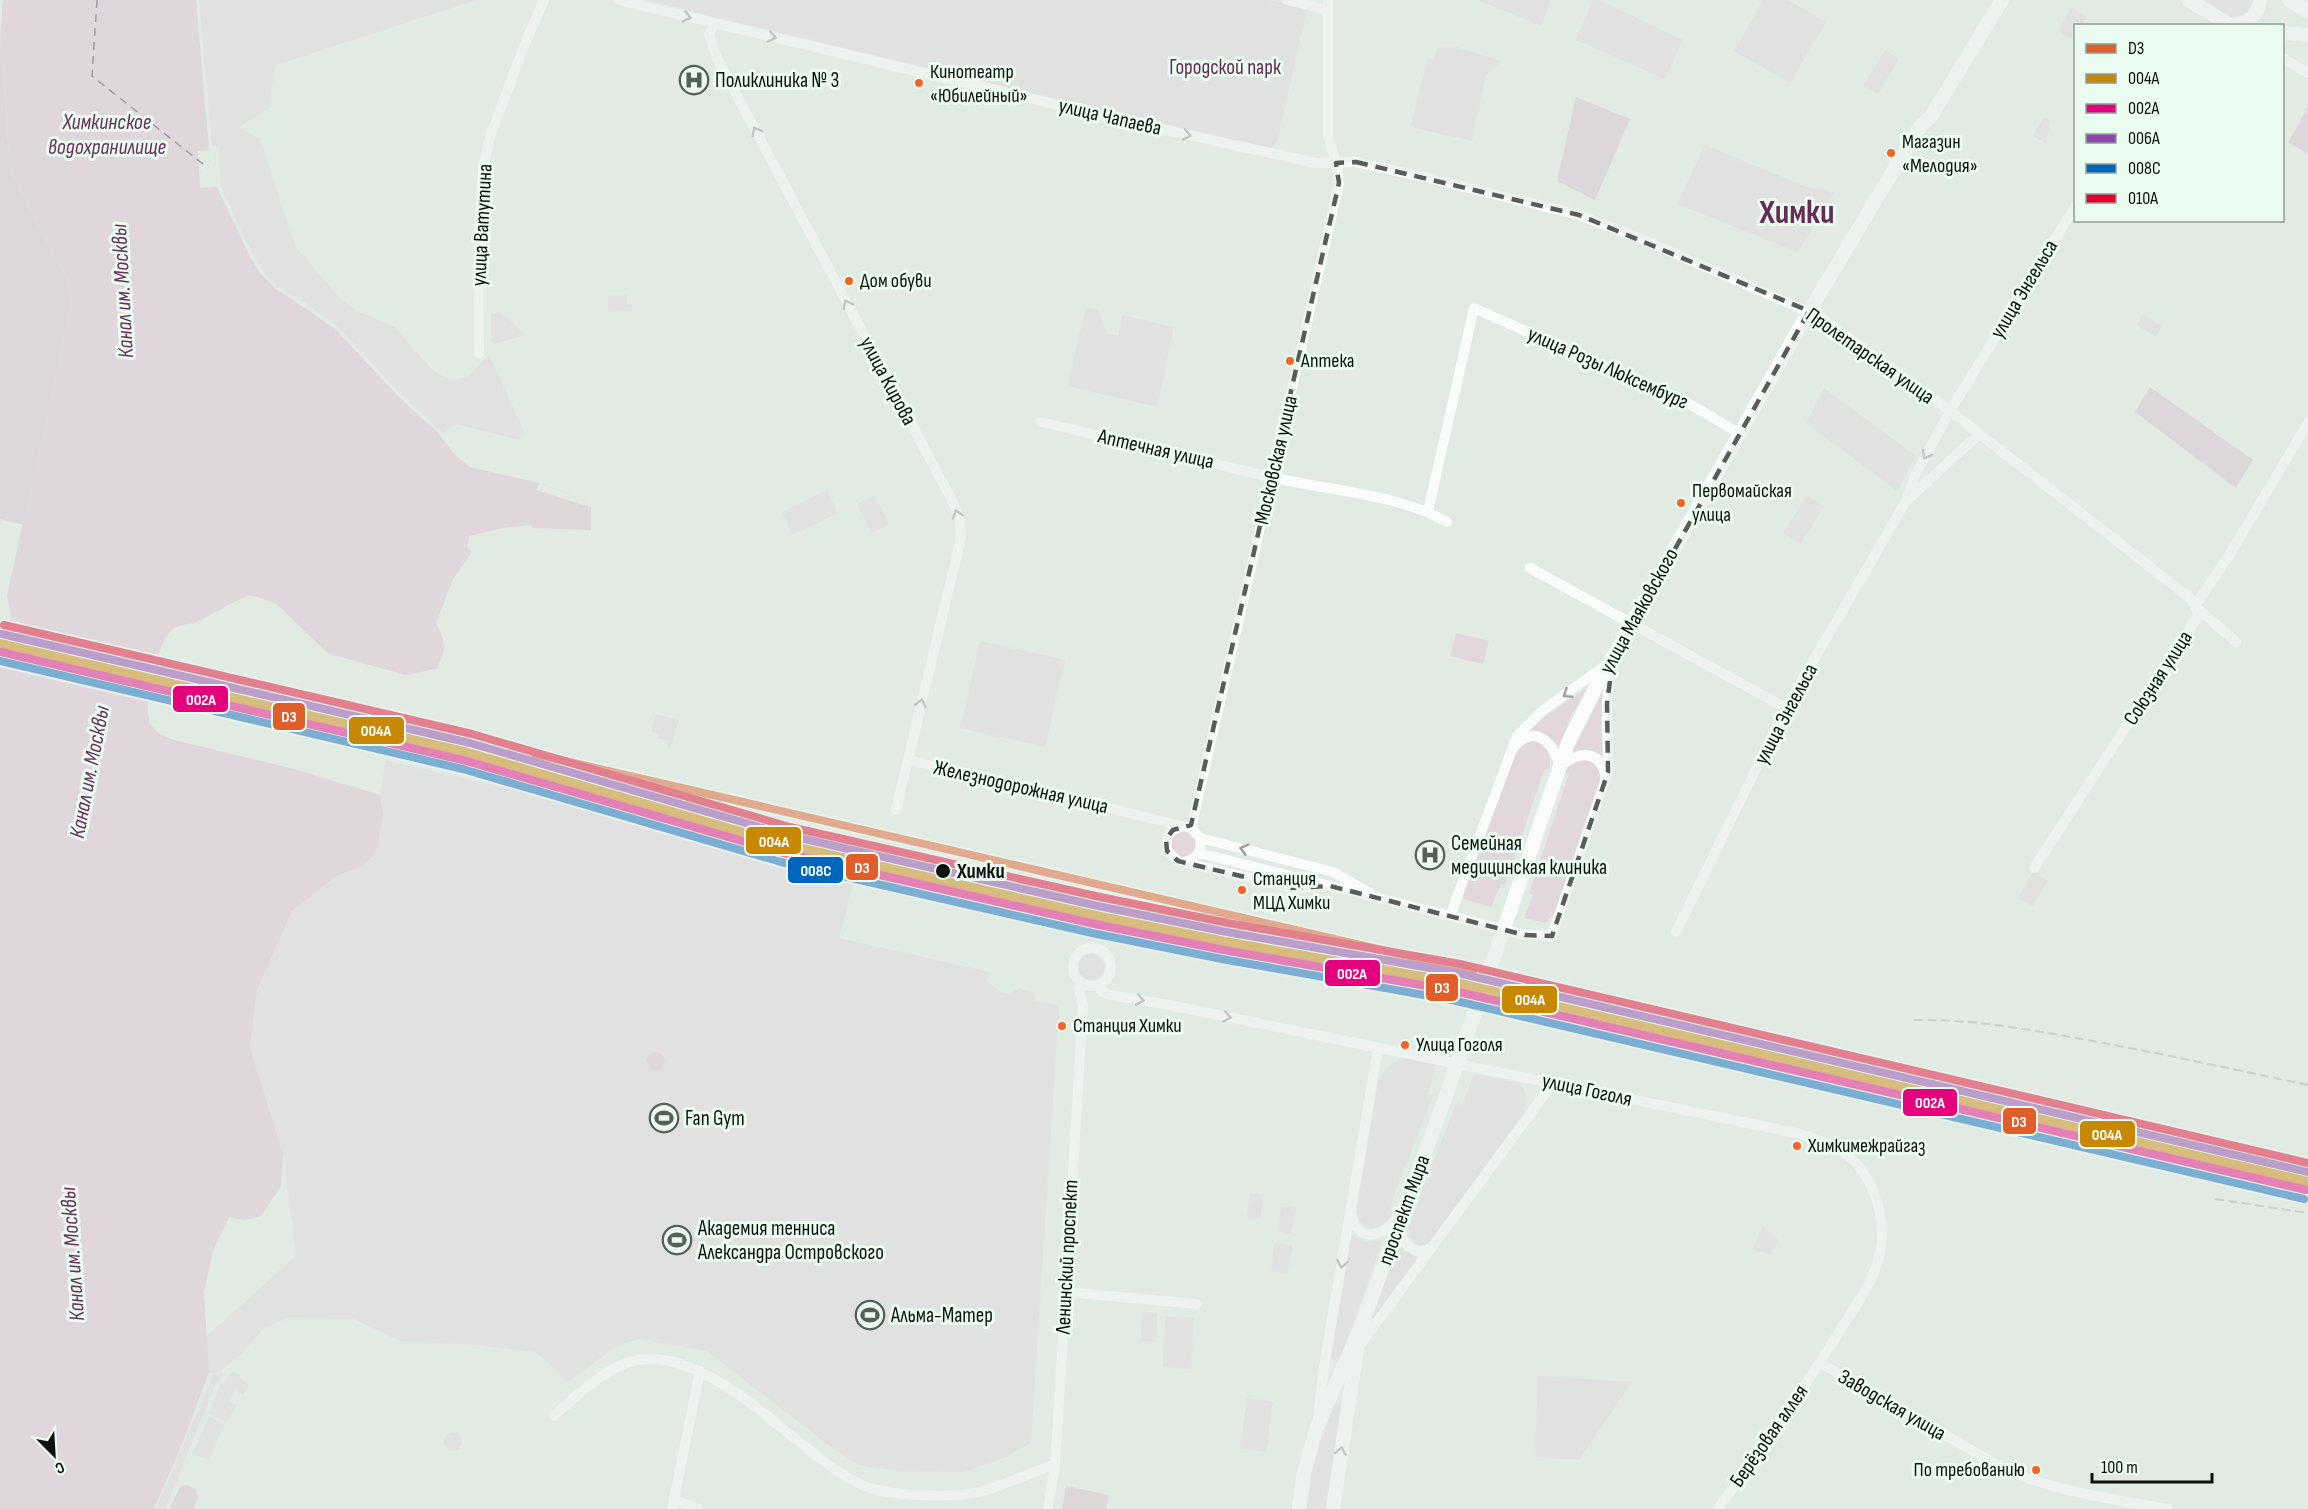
<svg xmlns="http://www.w3.org/2000/svg" width="2308" height="1509" font-family="'Sofia Sans Condensed',sans-serif">
<rect width="100%" height="100%" fill="#e1eae3"/>
<path fill="#e3d7de" d="M199,0H476L276,65L269,108L239,127L260,139L295,246L338,296L355,310L394,327L432,369L444,377L456,379L469,376L489,355L523,429L520,440L456,424L443,433L402,395L339,328L310,306L278,286L264,272L254,256L221,187L219,147L212,146Z
M646,0H1268L1299,7L1305,11L1306,14L1277,142L1271,148L1040,95Z
M1478,0H1551L1541,26Z
M1593,0H1599L1683,40L1665,79L1576,40Z
M1763,0H1788L1826,22L1790,83L1734,51Z
M2205,0H2255C2253,14 2243,16 2231,19Z
M2072,7L2087,17L2082,25L2076,26L2073,40L2058,31Z
M1457,47L1501,61L1486,75L1472,141L1410,127L1428,59L1434,60L1436,48Z
M1885,50L1899,59L1878,94L1863,86Z
M2044,117L2050,120L2047,144L2033,136Z
M1705,145L1809,188L1834,192L1798,252L1677,204Z
M608,295H627V304H632V310L608,312Z
M1086,307L1098,310L1107,334L1118,336L1122,315L1174,327L1157,407L1067,386Z
M498,312L509,319L525,335L494,344L491,340V315Z
M2143,314L2162,326L2156,337L2137,325Z
M1824,388L1916,456L1897,491L1806,423Z
M827,490L838,513L793,535L782,512Z
M875,495L889,524L872,533L857,504Z
M1807,495L1824,506L1800,544L1783,533Z
M1456,633L1489,641L1483,664L1450,656Z
M980,641L1065,660L1045,747L960,728Z
M1587,688L1569,720L1559,747C1549,733 1541,732 1525,734L1546,716Z
M1602,693L1601,727L1605,759C1596,749 1585,748 1572,752Z
M656,714L679,720L671,748L667,747L669,741L658,738L659,734L651,732Z
M1531,741L1543,744L1550,754V767L1544,770L1505,885L1501,884L1491,907L1464,899L1463,893L1515,755L1521,745Z
M1584,758C1596,763 1601,769 1600,782L1555,912L1546,923L1524,918L1533,895L1529,893L1569,774L1565,772L1568,766Z
M386,760L856,871L839,938L990,972L988,982L1002,993L1011,994L1019,988L1034,993L1035,1000L1059,1005L1031,1443L1006,1457L963,1472L897,1471L858,1465L827,1444L707,1351L640,1339L618,1345L568,1382L536,1352L464,1344L400,1341L354,1319L319,1318L289,1317L263,1329L240,1355L216,1374L209,1372L206,1337L296,1256L283,1154L250,1047L257,990L292,911L338,875L363,866L383,813L380,795Z
M1184,829L1197,839L1195,853L1183,858L1173,854L1170,838Z
M2033,872L2048,881L2033,906L2018,898Z
M1078 967a13 13 0 1 1 26 0a13 13 0 1 1-26 0Z
M1408,1058L1435,1064L1429,1094L1433,1095L1390,1206L1393,1214C1380,1229 1370,1235 1356,1217L1378,1083C1382,1068 1393,1061 1408,1058Z
M1474,1074L1519,1083C1528,1091 1527,1104 1523,1115L1428,1244L1419,1245L1410,1238L1409,1226L1456,1104L1462,1105Z
M1250,1193L1264,1195L1260,1219L1247,1217Z
M1281,1206L1296,1208L1292,1234L1278,1232Z
M1763,1226L1779,1241L1771,1255L1752,1249Z
M1352,1235L1365,1242L1383,1240L1340,1359L1338,1361L1333,1360L1330,1354L1350,1236Z
M1398,1242L1407,1251L1426,1253L1370,1324Z
M1274,1243L1292,1245L1288,1274L1271,1271Z
M1142,1312L1157,1313L1156,1342L1141,1341Z
M1165,1316L1194,1318L1191,1369L1163,1367Z
M233,1371L249,1385L243,1395L235,1390L228,1400L237,1406L226,1422L209,1413L219,1388Z
M222,1373L224,1374L215,1386L165,1509H156L213,1375Z
M1538,1376L1632,1382L1579,1460L1535,1457Z
M1247,1398L1273,1402L1266,1452L1240,1449Z
M1336,1403L1341,1406L1325,1509H1307L1315,1454Z
M209,1416L224,1424L209,1460L193,1454Z
M444 1442a9 9 0 1 1 18 0a9 9 0 1 1-18 0Z"/>
<path fill="#d7c2d0" d="M0,38L10,168L46,242L67,277L71,304L24,525L0,519Z
M1576,97L1630,119L1595,200L1557,181Z
M2308,107V154L2288,142Z
M2150,387L2253,460L2236,488L2135,412Z
M187,1485L195,1489L198,1496L194,1509H170L180,1487Z
M1066,1486L1109,1495L1106,1509H1062Z"/>
<path fill="#dec1d4" d="M3,0H196L209,150H215L217,187L251,259L261,274L276,289L308,310L337,331L399,397L437,432L457,457L470,467L540,483L583,500L591,507V530L534,528L531,525L503,528L469,536L467,547L472,552L453,579L436,623C446,644 448,649 436,669L406,675L329,654L275,603L251,595C232,601 215,614 196,622C187,625 177,624 170,632C157,645 141,709 151,725C157,733 166,737 174,740L294,769L380,795L383,813L378,846L372,857L363,866L338,875L292,911L257,990L250,1047L283,1154L281,1186L261,1216L245,1220L229,1217L213,1251L204,1291L209,1372L181,1447L154,1509H0V657L11,615L7,596L71,304L67,277L46,242L10,168L0,38Z
M647 1061a9 9 0 1 1 18 0a9 9 0 1 1-18 0Z"/>
<path fill="#e1eae3" d="M215,150L217,187L200,188L198,151Z
M540,483L583,500L590,507L536,490Z
M5,628L160,664L153,689L0,653Z"/>
<g fill="none" stroke-linecap="round" stroke-linejoin="round">
<path stroke="#683159" stroke-width="1.5" stroke-dasharray="8 6" stroke-linecap="butt" d="M97,0L92,76L208,168"/>
<path stroke="#fafcfb" stroke-width="10" d="M618,0L1129,122L1316,163L1356,162L1424,177L1579,215L1637,237L1821,317L1950,411L2190,598L2195,606L2236,642
M1287,0L1328,10
M715,24L709,34L717,58L955,506L960,521L961,538L896,810
M2282,58L2308,73
M479,353L478,239L484,163L490,137L524,46L544,0
M1041,422C1121,441 1200,461 1280,479C1334,491 1400,495 1447,522
M1906,501L1979,434
M1428,511L1474,308L1691,405L1739,433
M1530,568L1786,708
M2195,606L2228,557L2308,423
M1514,747C1536,722 1553,744 1560,766C1579,752 1601,748 1606,778
M908,760L1191,828L1200,838C1203,851 1196,860 1183,862
M1184,826C1170,828 1164,838 1167,851L1178,861L1291,888L1320,887
M1191,828L1339,183L1336,163L1328,135V0
M1200,838L1333,872L1370,893
M1199,853L1525,935L1552,936L1608,772L1607,703L1612,665
M2034,868L2197,618L2198,614L2195,606
M1450,916L1517,736L1542,711L1606,665
M1676,932L1786,708L1906,501L1915,475L1950,411L2076,205
M1073 967a19 19 0 1 1 38 0a19 19 0 1 1-38 0Z
M1097,985L1103,992L1111,995L1169,1005L1801,1134C1815,1139 1830,1143 1843,1152C1874,1173 1887,1219 1880,1254C1874,1281 1857,1304 1842,1327C1804,1390 1760,1449 1718,1509
M1352,1215C1358,1246 1386,1235 1399,1216
M1400,1224C1399,1239 1406,1248 1420,1252L1431,1248
M1065,1292L1197,1304
M1357,1349L1553,1083
M1820,1363L2006,1470C2058,1492 2113,1499 2168,1509
M554,1416C575,1397 599,1373 627,1363C688,1341 764,1415 808,1449C826,1463 848,1481 870,1488C896,1496 952,1498 978,1492C1004,1486 1030,1473 1055,1464
M1318,1417L1324,1367L1378,1048
M674,1499L698,1509
M672,1509L700,1371
M1048,1509L1055,1464L1058,1419L1083,1005L1079,988L1080,982"/>
<path stroke="#fafcfb" stroke-width="14" d="M2188,0L2232,26
M2231,25C2247,24 2258,17 2260,0
M2282,33L2308,35
M1299,1509L1303,1477L1316,1429L1362,1324L1446,1096L1568,743L1596,687L1804,320L1920,126L1930,118L2002,0
M1333,1509L1357,1348"/>
<path stroke="#fafcfb" stroke-width="15" d="M2290,0L2308,11"/>
<path stroke="#b2b4b3" stroke-width="2" stroke-dasharray="9 4.5" stroke-linecap="butt" d="M1914,1020C1964,1019 2015,1027 2065,1036C2146,1050 2227,1068 2308,1085
M2215,1199L2308,1213"/>
<g stroke="#eafbf0" stroke-width="12">
<path id="rail-1" d="M0,650L462,756L784,849L1096,921L1455,990L2308,1188
M535,754L1473,971"/>
</g>
<g stroke="#eafbf0" stroke-width="12">
<path id="rail-2" d="M0,643L468,752L785,844L1096,915L1225,941L1456,982L2308,1181"/>
</g>
<g stroke="#eafbf0" stroke-width="12">
<path id="rail-3" d="M0,652L466,761L783,853L1094,924L1223,950L1454,991L2306,1190"/>
</g>
<g stroke="#eafbf0" stroke-width="12">
<path id="rail-4" d="M2,634L470,743L787,835L1098,906L1227,932L1458,973L2308,1172"/>
</g>
<g stroke="#eafbf0" stroke-width="12">
<path id="rail-5" d="M0,661L463,769L781,862L1092,933L1222,959L1452,1000L2304,1199"/>
</g>
<g stroke="#eafbf0" stroke-width="12">
<path id="rail-6" d="M4,625L472,734L790,827L1100,897L1228,923L1460,964L2308,1163"/>
</g>
<use href="#rail-1" stroke="#e15d29" stroke-width="8"/>
<use href="#rail-2" stroke="#c88803" stroke-width="8"/>
<use href="#rail-3" stroke="#e5007d" stroke-width="8"/>
<use href="#rail-4" stroke="#8e44ad" stroke-width="8"/>
<use href="#rail-5" stroke="#0065bd" stroke-width="8"/>
<use href="#rail-6" stroke="#e4002b" stroke-width="8"/>
</g>
<defs><path id="oneway-chevron" d="M-2-3.5L2.5 0L-2 3.5" fill="none" stroke-width="1.6" stroke-linecap="round" stroke-linejoin="round" transform="scale(1.5)"/></defs>
<g stroke="#9b9e9c">
<use href="#oneway-chevron" transform="translate(687 17) rotate(14)"/>
<use href="#oneway-chevron" transform="translate(772 37) rotate(13)"/>
<use href="#oneway-chevron" transform="translate(756 131) rotate(-118)"/>
<use href="#oneway-chevron" transform="translate(1187 135) rotate(12)"/>
<use href="#oneway-chevron" transform="translate(847 304) rotate(-118)"/>
<use href="#oneway-chevron" transform="translate(1926 455) rotate(119)"/>
<use href="#oneway-chevron" transform="translate(957 514) rotate(-108)"/>
<use href="#oneway-chevron" transform="translate(1567 694) rotate(146)"/>
<use href="#oneway-chevron" transform="translate(921 703) rotate(-77)"/>
<use href="#oneway-chevron" transform="translate(1244 849) rotate(-165)"/>
<use href="#oneway-chevron" transform="translate(1140 1000) rotate(10)"/>
<use href="#oneway-chevron" transform="translate(1227 1017) rotate(12)"/>
<use href="#oneway-chevron" transform="translate(1342 1264) rotate(100)"/>
<use href="#oneway-chevron" transform="translate(1341 1451) rotate(-81)"/>
</g>
<path d="M0 0H2308V1509H0ZM1356,162L1579,215L1809,311L1613,659L1607,703L1608,772L1552,936L1525,935L1330,886L1291,888L1178,861L1167,851L1166,839L1173,830L1191,825L1339,183L1336,163Z" fill="#e1eae3" fill-opacity=".55" fill-rule="evenodd"/>
<path fill="none" stroke="#575d59" stroke-width="4.5" stroke-dasharray="12 8" stroke-linejoin="round" d="M1356,162L1579,215L1809,311L1613,659L1607,703L1608,772L1552,936L1525,935L1330,886L1291,888L1178,861L1167,851L1166,839L1173,830L1191,825L1339,183L1336,163Z"/>
<defs>
<g id="hospital-ring" transform="scale(1.5)"><circle r="9.5" fill="#eafbf0" stroke="#575d59" stroke-width="1.5"/><path d="M-5-5h3v3.5h4V-5h3V5h-3V1.5h-4V5h-3Z" fill="#575d59"/></g>
<g id="stadium-ring" transform="scale(1.5)"><circle r="9.5" fill="#eafbf0" stroke="#575d59" stroke-width="1.5"/><path d="M0-5a6.5 5 0 1 0 0 10a6.5 5 0 1 0 0-10ZM-3.5-1.8h7v3.6h-7Z" fill="#575d59"/></g>
</defs>
<g fill-rule="evenodd">
<use href="#hospital-ring" x="694" y="80"/>
<use href="#hospital-ring" x="1430" y="855"/>
<use href="#stadium-ring" x="664" y="1118"/>
<use href="#stadium-ring" x="677" y="1240"/>
<use href="#stadium-ring" x="870" y="1315"/>
</g>
<g fill="#f26522" stroke="#eafbf0" stroke-width="2">
<circle cx="919" cy="83" r="5"/>
<circle cx="1891" cy="153" r="5"/>
<circle cx="849" cy="281" r="5"/>
<circle cx="1290" cy="361" r="5"/>
<circle cx="1681" cy="503" r="5"/>
<circle cx="1242" cy="890" r="5"/>
<circle cx="1062" cy="1026" r="5"/>
<circle cx="1405" cy="1045" r="5"/>
<circle cx="1797" cy="1146" r="5"/>
<circle cx="2036" cy="1470" r="5"/>
</g>
<circle fill="#0c110e" stroke="#eafbf0" stroke-width="2" cx="943" cy="871" r="8"/>
<g text-anchor="middle" dominant-baseline="central" stroke-width="6" stroke-linejoin="round" paint-order="stroke">
<g font-size="20" fill="#0c110e" stroke="#eafbf0" text-anchor="start">
<text x="930" y="72">Кинотеатр<tspan x="930" dy="24">«Юбилейный»</tspan></text>
<text x="1902" y="142">Магазин<tspan x="1902" dy="24">«Мелодия»</tspan></text>
<text x="860" y="281">Дом обуви</text>
<text x="1301" y="361">Аптека</text>
<text x="1692" y="491">Первомайская<tspan x="1692" dy="24">улица</tspan></text>
<text x="1253" y="879">Станция<tspan x="1253" dy="24">МЦД Химки</tspan></text>
<text x="1073" y="1026">Станция Химки</text>
<text x="1416" y="1045">Улица Гоголя</text>
<text x="1808" y="1146">Химкимежрайгаз</text>
<text x="2025" y="1470" text-anchor="end">По требованию</text>
</g>
<g font-size="21" fill="#612b52" stroke="#eafbf0">
<text x="1225" y="67">Городской парк</text>
</g>
<g font-size="21" fill="#0c110e" stroke="#eafbf0" text-anchor="start">
<text x="715" y="80">Поликлиника № 3</text>
<text x="1451" y="843">Семейная<tspan x="1451" dy="24">медицинская клиника</tspan></text>
<text x="685" y="1118">Fan Gym</text>
<text x="698" y="1228">Академия тенниса<tspan x="698" dy="24">Александра Островского</tspan></text>
<text x="891" y="1315">Альма-Матер</text>
</g>
<g font-size="21" fill="#0c110e" stroke="#eafbf0">
<text transform="translate(1110 117) rotate(13)">улица Чапаева</text>
<text transform="translate(482 225) rotate(-87)">улица Ватутина</text>
<text transform="translate(2024 289) rotate(-59)">улица Энгельса</text>
<text transform="translate(1870 356) rotate(35)">Пролетарская улица</text>
<text transform="translate(1608 368) rotate(24)">улица Розы Люксембург</text>
<text transform="translate(888 381) rotate(62)">улица Кирова</text>
<text transform="translate(1156 449) rotate(13)">Аптечная улица</text>
<text transform="translate(1276 460) rotate(-77)">Московская улица</text>
<text transform="translate(1639 611) rotate(-61)">улица Маяковского</text>
<text transform="translate(2158 678) rotate(-57)">Союзная улица</text>
<text transform="translate(1786 714) rotate(-62)">улица Энгельса</text>
<text transform="translate(1021 787) rotate(13)">Железнодорожная улица</text>
<text transform="translate(1587 1090) rotate(12)">улица Гоголя</text>
<text transform="translate(1404 1210) rotate(-70)">проспект Мира</text>
<text transform="translate(1067 1257) rotate(-87)">Ленинский проспект</text>
<text transform="translate(1892 1405) rotate(30)">Заводская улица</text>
<text transform="translate(1769 1436) rotate(-55)">Берёзовая аллея</text>
</g>
<g font-size="21" font-weight="bold" fill="#0c110e" stroke="#eafbf0" text-anchor="start">
<text x="957" y="871">Химки</text>
</g>
<g font-size="22" font-style="italic" fill="#683159" stroke="#eafbf0">
<text x="107" y="122">Химкинское<tspan x="107" dy="25">водохранилище</tspan></text>
<text transform="translate(123 291) rotate(-93)">Канал им. Москвы</text>
<text transform="translate(90 772) rotate(-79)">Канал им. Москвы</text>
<text transform="translate(73 1254) rotate(-94)">Канал им. Москвы</text>
</g>
<g font-size="33" font-weight="bold" fill="#652c56" stroke="#eafbf0">
<text x="1797" y="213">Химки</text>
</g>
</g>
<g stroke="#eafbf0" stroke-width="2">
<rect x="172" y="685" width="57" height="28" rx="6" fill="#e5007d"/>
<rect x="272" y="702" width="34" height="29" rx="6" fill="#e15d29"/>
<rect x="348" y="716" width="57" height="29" rx="6" fill="#c88803"/>
<rect x="745" y="826" width="57" height="29" rx="6" fill="#c88803"/>
<rect x="845" y="853" width="34" height="28" rx="6" fill="#e15d29"/>
<rect x="787" y="856" width="57" height="28" rx="6" fill="#0065bd"/>
<rect x="1324" y="959" width="57" height="28" rx="6" fill="#e5007d"/>
<rect x="1425" y="973" width="34" height="29" rx="6" fill="#e15d29"/>
<rect x="1501" y="985" width="57" height="29" rx="6" fill="#c88803"/>
<rect x="1902" y="1088" width="56" height="29" rx="6" fill="#e5007d"/>
<rect x="2002" y="1107" width="35" height="28" rx="6" fill="#e15d29"/>
<rect x="2079" y="1120" width="57" height="28" rx="6" fill="#c88803"/>
</g>
<g font-size="16" text-anchor="middle" font-weight="bold" fill="#fff">
<text x="201" y="705">002А</text>
<text x="289" y="722">D3</text>
<text x="376" y="736">004А</text>
<text x="774" y="847">004А</text>
<text x="862" y="873">D3</text>
<text x="816" y="876">008С</text>
<text x="1352" y="979">002А</text>
<text x="1442" y="993">D3</text>
<text x="1530" y="1005">004А</text>
<text x="1930" y="1108">002А</text>
<text x="2019" y="1127">D3</text>
<text x="2107" y="1140">004А</text>
</g>
<rect x="2074" y="24" width="210" height="198" fill="#eafbf0" stroke="#919d96" stroke-width="1.5"/>
<rect x="2086" y="44" width="30" height="9" fill="#e15d29" stroke="#919d96" stroke-width="1.5"/>
<text x="2128" y="54" font-size="18" fill="#0c110e">D3</text>
<rect x="2086" y="74" width="30" height="9" fill="#c88803" stroke="#919d96" stroke-width="1.5"/>
<text x="2128" y="84" font-size="18" fill="#0c110e">004А</text>
<rect x="2086" y="104" width="30" height="9" fill="#e5007d" stroke="#919d96" stroke-width="1.5"/>
<text x="2128" y="114" font-size="18" fill="#0c110e">002А</text>
<rect x="2086" y="134" width="30" height="9" fill="#8e44ad" stroke="#919d96" stroke-width="1.5"/>
<text x="2128" y="144" font-size="18" fill="#0c110e">006А</text>
<rect x="2086" y="164" width="30" height="9" fill="#0065bd" stroke="#919d96" stroke-width="1.5"/>
<text x="2128" y="174" font-size="18" fill="#0c110e">008С</text>
<rect x="2086" y="194" width="30" height="9" fill="#e4002b" stroke="#919d96" stroke-width="1.5"/>
<text x="2128" y="204" font-size="18" fill="#0c110e">010А</text>
<g transform="translate(54 1455) rotate(156)" stroke="#eafbf0" stroke-width="4.5" paint-order="stroke">
<path d="M0-4.5L10 22L0 15L-10 22Z" fill="#0c110e"/>
<text y="-9" font-size="16" font-weight="bold" text-anchor="middle" fill="#0c110e">С</text>
</g>
<path d="M2092 1473v9h120v-9" fill="none" stroke="#0c110e" stroke-width="3"/>
<text x="2101" y="1473" font-size="18" fill="#0c110e" stroke="#eafbf0" stroke-width="4.5" paint-order="stroke">100 m</text>
</svg>
